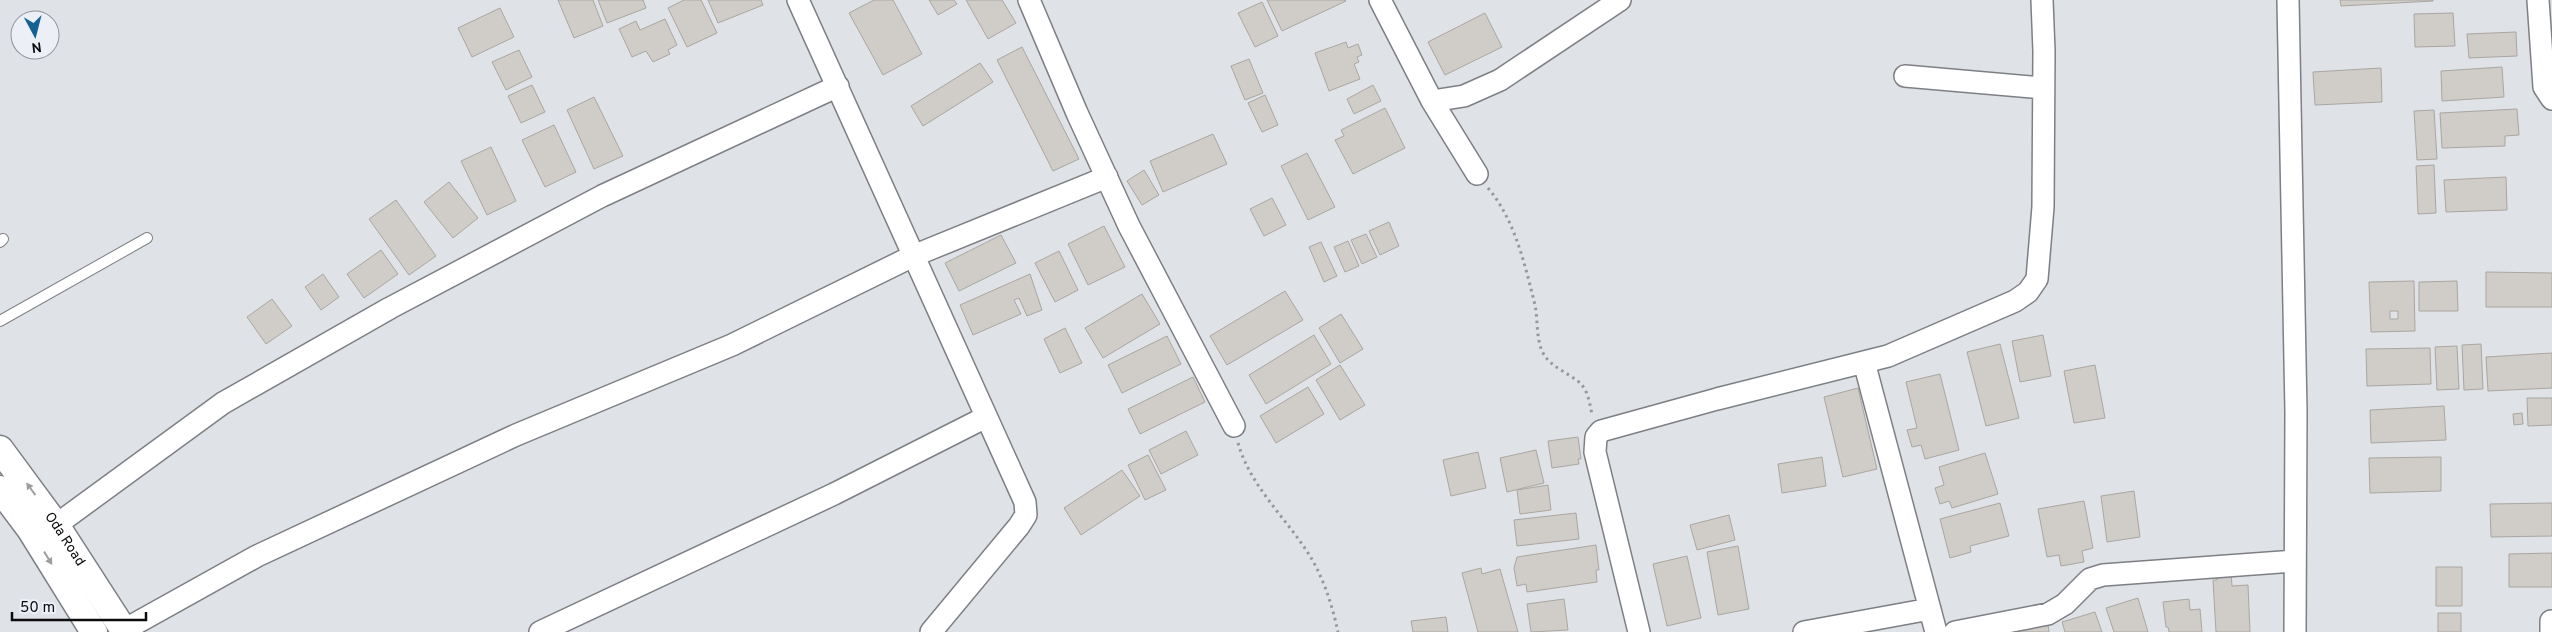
<svg xmlns="http://www.w3.org/2000/svg" width="2552" height="632" font-family="Overpass,sans-serif">
<rect width="100%" height="100%" fill="#dfe2e7"/>
<path fill="#d0ccc7" stroke="#aaa6a1" fill-rule="evenodd" d="M558,0H593L603,26L574,38Z
M598,0H643L646,8L607,23Z
M684,0H701L717,33L687,47L668,8Z
M708,0H761L763,5L718,23Z
M874,0H893L922,54L883,75L849,13Z
M929,0H954L957,4L938,15Z
M966,0H1002L1016,23L988,39Z
M1267,0H1345L1346,1L1282,31Z
M2340,0H2433V1L2341,6Z
M1262,2L1278,36L1255,47L1238,13Z
M500,8L514,37L472,57L458,28Z
M1485,13L1502,47L1445,75L1428,42Z
M2453,13L2455,46L2415,47L2414,14Z
M665,19L677,45L668,50L670,54L653,62L646,51L632,57L619,29L636,21L640,30Z
M2516,32L2517,56L2469,58L2467,34Z
M1346,42L1348,48L1358,44L1362,55L1357,57L1359,62L1354,64L1360,79L1329,91L1315,53Z
M1022,47L1079,159L1053,171L997,60Z
M519,50L532,77L506,90L492,62Z
M1249,59L1263,93L1245,100L1231,66Z
M980,63L993,82L923,126L911,106Z
M2502,67L2504,97L2442,101L2441,71Z
M2381,68L2382,102L2315,105L2313,72Z
M532,85L545,112L521,123L508,96Z
M1373,85L1381,101L1354,114L1347,99Z
M1265,95L1278,125L1262,132L1248,103Z
M594,97L623,156L594,169L567,110Z
M1385,108L1405,148L1353,174L1335,140L1344,136L1341,130Z
M2517,109L2519,135L2505,136V146L2442,148L2440,113Z
M2434,110L2437,159L2417,160L2414,111Z
M554,125L576,172L545,187L522,140Z
M1213,134L1227,164L1163,192L1150,161Z
M491,147L516,201L487,215L461,161Z
M1307,153L1335,207L1308,220L1281,166Z
M2434,165L2436,213L2418,214L2416,166Z
M1144,170L1159,195L1142,205L1127,181Z
M2506,177L2507,210L2446,212L2444,180Z
M449,182L478,218L453,238L424,202Z
M1272,198L1286,225L1264,236L1250,209Z
M396,200L436,256L409,275L369,219Z
M1389,222L1399,246L1380,255L1369,231Z
M1104,226L1125,267L1088,285L1068,244Z
M1366,234L1377,257L1362,264L1351,240Z
M1001,235L1016,263L959,291L945,263Z
M1348,241L1359,266L1345,272L1334,247Z
M1321,242L1337,276L1324,282L1309,247Z
M381,250L398,274L364,298L347,274Z
M1059,251L1078,290L1055,302L1035,263Z
M2486,272L2552,273V307H2486Z
M323,274L339,297L321,310L305,287Z
M1030,274L1042,310L1027,316L1019,298L1014,300L1021,314L973,335L960,305Z
M2414,281L2415,331L2371,332L2369,282ZM2390,311H2398V319H2390Z
M2457,281L2458,311H2419V282Z
M1285,291L1303,320L1227,365L1210,336Z
M1142,294L1160,324L1103,358L1085,328Z
M272,299L292,326L266,344L247,317Z
M1341,314L1363,349L1340,363L1319,328Z
M1065,328L1082,363L1060,373L1044,339Z
M1314,335L1331,364L1266,404L1249,375Z
M2043,335L2051,376L2020,382L2012,341Z
M1167,336L1181,364L1122,393L1108,365Z
M2000,344L2019,418L1986,426L1967,352Z
M2481,344L2483,389L2464,390L2462,345Z
M2457,346L2459,389L2437,390L2435,347Z
M2430,348L2431,384L2367,386L2366,349Z
M2552,353V388L2488,391L2486,357Z
M1340,365L1365,405L1340,420L1316,380Z
M2095,365L2105,418L2074,423L2064,371Z
M1940,374L1959,450L1925,459L1921,445L1912,447L1907,430L1917,428L1906,382Z
M1193,377L1205,402L1140,434L1128,409Z
M1308,387L1324,414L1276,443L1260,416Z
M1858,388L1877,469L1843,477L1824,397Z
M2527,398H2552V425L2528,426Z
M2444,406L2446,440L2371,443L2370,410Z
M2522,413L2523,424L2514,425L2513,414Z
M1186,431L1198,455L1161,474L1149,450Z
M1578,437L1581,459H1578L1579,464L1552,468L1548,441Z
M1536,450L1544,483L1507,492L1500,458Z
M1478,452L1486,488L1451,496L1443,460Z
M1985,453L1998,494L1952,508L1949,501L1940,504L1935,488L1944,485L1939,467Z
M1148,455L1166,490L1145,500L1128,465Z
M1822,457L1826,486L1782,493L1778,464Z
M2441,457V491L2370,493L2369,458Z
M1122,470L1140,496L1081,535L1064,508Z
M1548,485L1551,510L1520,514L1517,490Z
M2134,491L2140,537L2107,542L2101,496Z
M2084,501L2093,548L2082,551L2084,562L2061,566L2059,555L2047,557L2038,509Z
M2000,503L2009,536L1970,546L1971,552L1950,558L1940,519Z
M2552,503V536L2491,537L2490,504Z
M1576,513L1579,539L1517,546L1514,520Z
M1729,515L1735,540L1697,550L1690,525Z
M1596,545L1599,570H1596L1597,582L1527,592L1526,584L1517,586L1514,568L1517,557Z
M1738,546L1749,609L1718,615L1707,552Z
M2552,553V587H2509V554Z
M1687,556L1701,618L1667,626L1653,564Z
M2436,567H2462V606H2436Z
M1481,568L1482,574L1500,569L1518,632H1478L1462,573Z
M2231,572L2232,586L2248,585L2250,632H2216L2213,580H2217L2216,573Z
M2138,598L2148,632H2114L2106,608Z
M1564,599L1568,630L1531,632L1527,604Z
M2189,599L2190,610L2200,609L2202,632H2169L2168,627H2166L2163,602Z
M2095,612L2102,632H2065L2062,622Z
M2438,613H2461V632H2438Z
M1446,617L1448,632H1413L1411,621Z
M2047,617L2049,632H1983Z"/>
<g fill="none" stroke-linecap="round" stroke-linejoin="round">
<g stroke="#7d7f84" stroke-width="12">
<path id="service" d="M0,242L3,239
M0,321L147,238"/>
</g>
<g stroke="#7d7f84" stroke-width="24">
<path id="minor" d="M798,0L1025,502L1026,515L1019,526L931,632
M1029,0L1077,113L1129,226L1234,426
M1380,0L1432,101L1477,174
M2288,0L2296,412L2295,632
M2538,0L2544,87L2552,99
M1905,76L2043,88
M1432,101L1464,96L1500,80L1620,0
M1864,362L1936,632
M56,525L223,403L390,308L602,196L838,86
M124,630L257,556L516,435L732,345L913,256L1107,177
M540,632L834,494L986,417
M1639,632L1595,452L1596,437L1601,431L1717,399L1888,356L2015,301L2028,292L2037,279L2043,207L2044,51L2042,0
M1804,632L1930,609
M1955,632L2048,614L2065,604L2090,579L2103,575L2294,561
M2551,632V621"/>
</g>
<g stroke="#7d7f84" stroke-width="29">
<g id="tertiary">
<path id="s1" d="M0,449L56,525L125,632"/>
<path d="M0,489L30,529L94,632"/>
</g>
</g>
<path stroke="#95979b" stroke-width="3" stroke-dasharray="2.5 4" stroke-linecap="butt" d="M1488,188C1515,220 1525,265 1535,305C1538,320 1536,337 1542,351C1549,367 1568,372 1580,383C1588,390 1590,405 1592,415
M1238,443C1250,485 1283,515 1306,550C1322,573 1332,604 1338,632"/>
<use href="#service" stroke="#fff" stroke-width="10"/>
<use href="#minor" stroke="#fff" stroke-width="21"/>
<use href="#tertiary" stroke="#fff" stroke-width="26"/>
</g>
<defs><path id="oneway-solid" d="M-6-.8H1V-3.2L6.5 0L1 3.2V.8H-6Z" transform="scale(1.25)"/></defs>
<g fill="#9e9e9f">
<use href="#oneway-solid" transform="translate(31 489) rotate(-126)"/>
<use href="#oneway-solid" transform="translate(48 558) rotate(58)"/>
</g>
<g text-anchor="middle" dominant-baseline="central" stroke-width="4" stroke-linejoin="round" paint-order="stroke">
<g font-size="14" fill="#0c0c0e" stroke="#eceff5">
<text stroke="none"><textPath href="#s1" startOffset="111">Oda Road</textPath></text>
</g>
</g>
<g transform="translate(35 35) rotate(173)"><circle r="24" fill="#eceff5" stroke="#929499"/>
<path d="M0-4L9 19L0 12L-9 19Z" fill="#166194"/>
<text y="-8" font-size="14" font-weight="bold" text-anchor="middle" fill="#0c0c0e">N</text>
</g>
<path d="M12 612v8h134v-8" fill="none" stroke="#0c0c0e" stroke-width="2.5"/>
<text x="20" y="612" font-size="15" fill="#0c0c0e" stroke="#eceff5" stroke-width="4" paint-order="stroke">50 m</text>
</svg>
